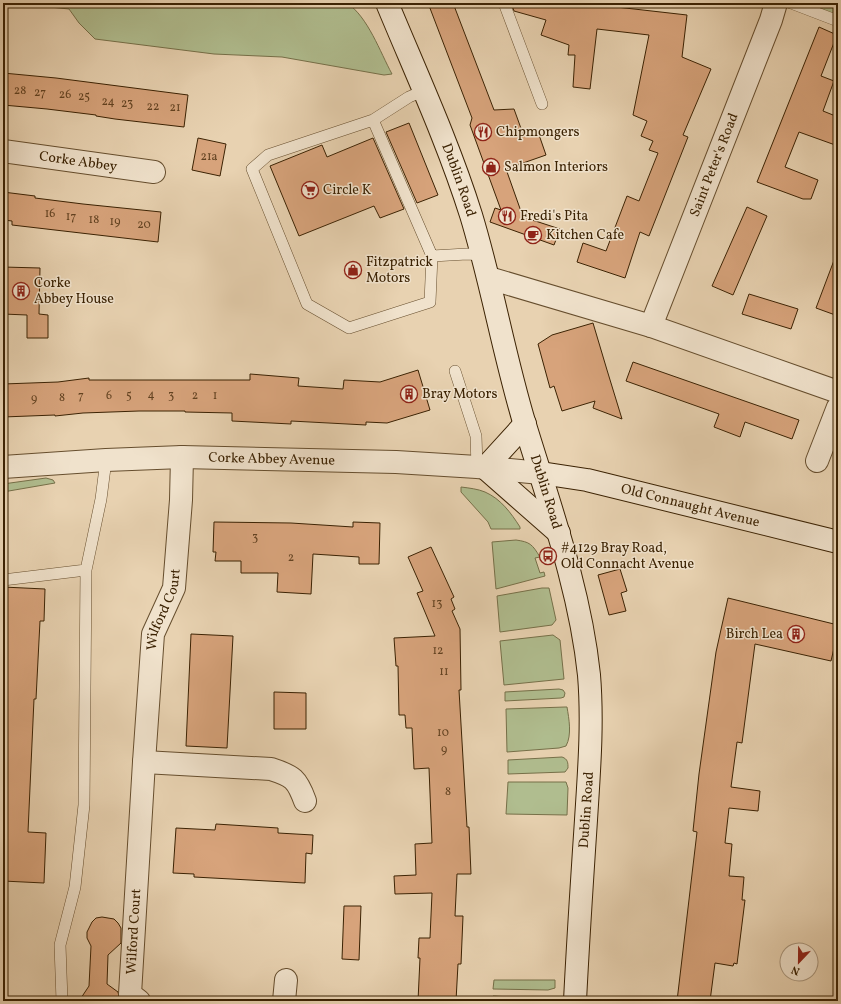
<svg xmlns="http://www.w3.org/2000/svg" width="841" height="1004" font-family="Vollkorn,serif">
<rect width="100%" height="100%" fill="#e8d2b1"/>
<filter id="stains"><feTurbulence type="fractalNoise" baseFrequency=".005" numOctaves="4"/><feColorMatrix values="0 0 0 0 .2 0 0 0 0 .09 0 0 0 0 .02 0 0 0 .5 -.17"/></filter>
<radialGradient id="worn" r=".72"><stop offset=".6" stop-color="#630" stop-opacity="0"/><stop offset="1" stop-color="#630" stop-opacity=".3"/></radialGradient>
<path fill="#b0bd8f" stroke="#767049" d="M12,3H347C368,17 380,52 392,74L384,75L282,57L214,54L95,39L79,23L69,9Z
M801,3H838V18Z
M46,478L53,480L55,483L3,492V484Z
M461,487C469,488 478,489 485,492C501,499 511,513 520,527V529H491L488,522L461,492Z
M516,540C530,542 532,544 540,557L535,558L540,573L544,572L545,576L496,589L492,542Z
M542,588H549L556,620L552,625L500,632L497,596Z
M553,635L560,640L564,679L504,685L500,641Z
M559,689L563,690L565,693L564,697L561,698L505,701V692Z
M565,707H567C569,719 572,735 566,746L559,748L507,752L506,709Z
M562,757C568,759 568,763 568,768L565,772L508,774V760Z
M508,782H566L568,788L567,815L506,814Z
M494,980H555V988L548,990L493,989Z
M493,996L548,999L554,1001H492Z"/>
<path fill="#d7a37b" stroke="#3b2203" d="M428,3H453L494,110L514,109L523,134L537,129L546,155L506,169L523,217L560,229L554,245L490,222L495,208L501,210L470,125L472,118Z
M511,3H581L687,15L682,57L711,69L683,135L688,137L649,236L640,232L625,278L577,262L583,243L606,251L627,196L639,201L658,153L649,150L653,141L641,136L647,121L633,115L649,35L597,29L590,89L573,87L575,55H568L569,45L541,35L546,20L514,11Z
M819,27L837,35L821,76L834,81L823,111L838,117V146L799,132L785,167L818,180L811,199H803L757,182Z
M3,73L56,78L188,95L184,127L115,119L96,116V115L47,109L3,105Z
M409,123L438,195L417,203L386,132Z
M198,138L226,144L220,176L192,170Z
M373,138L404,209L380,218L374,206L299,236L270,166L322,145L327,157Z
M3,192L35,196V198L83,204L161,212L158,242L12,225V221L4,220Z
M747,207L767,216L733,295L712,286Z
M836,255H838V316L816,308Z
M3,267L40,268L39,314L48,315V338H27V315L3,314Z
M749,294L798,309L791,329L742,314Z
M593,323L607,370L622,419L593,408L595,401L562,411L554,386L550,388L538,344L552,335Z
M633,362L799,420L792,439L745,422L740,437L714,427L719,414L626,381Z
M418,370L430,410L387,423L366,422V425L291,421V424L232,421V413L185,412V411H139L83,413L55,416V415L3,417V384L58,382L89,378V380H250V374L299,378L298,386L343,389L344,380L380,382Z
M214,522L291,523L353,527V522L380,523L379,564H359V557L313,554L311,594L277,592L278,573H241V561H215L216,552H213Z
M431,547L454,597L451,599L455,609L452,611L460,629L461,690H459L467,827H469L471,874H457L455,916H463L461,964H458L456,1001H418L420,958H418L419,938H430L432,893L395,894L394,876L416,875L415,844L432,843L429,768L414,769L412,728H406L405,715H399L398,666H396L394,638L435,636L417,593L423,591L408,557Z
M620,569L627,591L621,593L626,611L609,615L598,575Z
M3,587L45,589L44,621H40L36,699H34L28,832L46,833L44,883L3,881Z
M728,598L838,625V631L831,661L755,644L742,743L737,742L731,787L760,791L758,811L729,808L725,843L732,844L729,876L744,877L742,900H745L737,964L734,963L733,966L715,963L710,1001H677L697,832L693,831L699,774L716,652Z
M191,634L233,636L227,748L186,746Z
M274,692L306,693V729H274Z
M216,824L278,828V833L313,835L312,854L306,853L305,883L194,877V874L173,873L176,828L215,830Z
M344,906H361L359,960L342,959Z
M102,917L114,919L118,923L121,928V943L108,955L107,984L118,992L120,1001H79L89,986L91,946L87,938V932L92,922L96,918Z"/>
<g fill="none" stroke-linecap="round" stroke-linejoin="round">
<g stroke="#664e2e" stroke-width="12">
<path id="lane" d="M504,3L542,104
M791,3L838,21
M423,91L409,97L373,120L432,256L467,254L482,255
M373,120L268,155L252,169L307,304L349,328L430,302L432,256
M455,371L476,436L477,467
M3,580L86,570
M62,1001L60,945L75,887L84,805L86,570L101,499L106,460"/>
</g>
<g stroke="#664e2e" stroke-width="24">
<g id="street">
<path id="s1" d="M3,151L154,172"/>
<path d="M489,278L651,326L838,392"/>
<path id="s2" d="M651,326L771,20L776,3"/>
<path d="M817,461L838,407"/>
<path id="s3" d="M3,467L106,460L182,457L396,462L477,467L541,473"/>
<path d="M144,762L271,769C293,776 297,779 305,801"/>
<path id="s4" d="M139,1001L130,994L144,762L153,634L174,588L181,500L182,457"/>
<path d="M284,1001L286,980"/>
</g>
</g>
<g stroke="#3b2203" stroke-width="24">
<g id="secondary">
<path id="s5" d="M387,3C416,73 448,142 471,215C492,284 504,356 525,425C550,507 580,589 589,675C593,723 589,772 586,820C582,880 578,941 575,1001"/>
<path d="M525,424L485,468L559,533"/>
<path id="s6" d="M541,473L587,480L838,542"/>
</g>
</g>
<use href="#lane" stroke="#f0e2cc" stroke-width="11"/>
<use href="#street" stroke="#f0e2cc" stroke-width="22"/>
<use href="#secondary" stroke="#f0e2cc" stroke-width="22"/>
</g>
<defs>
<g id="restaurant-ring" transform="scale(0.9)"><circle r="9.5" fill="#f0e2cc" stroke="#8f2418" stroke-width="1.5"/><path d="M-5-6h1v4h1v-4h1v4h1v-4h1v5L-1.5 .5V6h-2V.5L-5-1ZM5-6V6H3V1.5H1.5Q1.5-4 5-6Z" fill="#8f2418"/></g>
<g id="shop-ring" transform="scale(0.9)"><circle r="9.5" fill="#f0e2cc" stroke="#8f2418" stroke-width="1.5"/><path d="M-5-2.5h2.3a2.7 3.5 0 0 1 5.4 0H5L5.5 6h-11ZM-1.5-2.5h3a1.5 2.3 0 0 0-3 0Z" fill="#8f2418"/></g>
<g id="supermarket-ring" transform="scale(0.9)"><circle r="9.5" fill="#f0e2cc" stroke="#8f2418" stroke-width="1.5"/><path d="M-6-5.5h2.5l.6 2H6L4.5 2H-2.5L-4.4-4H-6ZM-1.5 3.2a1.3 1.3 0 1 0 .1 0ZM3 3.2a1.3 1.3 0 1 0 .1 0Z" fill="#8f2418"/></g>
<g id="cafe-ring" transform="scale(0.9)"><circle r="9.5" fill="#f0e2cc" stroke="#8f2418" stroke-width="1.5"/><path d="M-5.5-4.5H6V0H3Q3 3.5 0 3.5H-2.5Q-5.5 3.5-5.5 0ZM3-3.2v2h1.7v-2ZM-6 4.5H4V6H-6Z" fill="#8f2418"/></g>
<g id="building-ring" transform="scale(0.9)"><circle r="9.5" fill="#f0e2cc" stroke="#8f2418" stroke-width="1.5"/><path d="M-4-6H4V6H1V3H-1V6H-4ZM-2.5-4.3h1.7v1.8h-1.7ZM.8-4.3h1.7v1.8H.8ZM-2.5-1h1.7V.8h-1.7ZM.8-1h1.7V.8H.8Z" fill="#8f2418"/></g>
<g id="bus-ring" transform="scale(0.9)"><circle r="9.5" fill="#f0e2cc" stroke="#8f2418" stroke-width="1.5"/><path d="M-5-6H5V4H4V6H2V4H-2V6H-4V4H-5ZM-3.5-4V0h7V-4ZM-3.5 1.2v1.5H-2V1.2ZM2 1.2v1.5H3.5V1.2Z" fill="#8f2418"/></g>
</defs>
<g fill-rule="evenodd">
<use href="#restaurant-ring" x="483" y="132"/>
<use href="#shop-ring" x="491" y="167"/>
<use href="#supermarket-ring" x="310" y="190"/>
<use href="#restaurant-ring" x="507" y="216"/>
<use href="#cafe-ring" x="533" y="235"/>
<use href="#shop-ring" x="353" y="270"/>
<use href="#building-ring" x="21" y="291"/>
<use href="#building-ring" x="409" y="394"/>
<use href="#bus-ring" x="548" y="556"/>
<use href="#building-ring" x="796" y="634"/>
</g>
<g text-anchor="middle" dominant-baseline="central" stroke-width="3" stroke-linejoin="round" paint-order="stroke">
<g font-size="12" fill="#624221">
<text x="20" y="91">28</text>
<text x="40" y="93">27</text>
<text x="65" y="95">26</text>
<text x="84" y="97">25</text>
<text x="108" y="102">24</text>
<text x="127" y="104">23</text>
<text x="153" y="107">22</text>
<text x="175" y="108">21</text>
<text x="209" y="157">21a</text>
<text x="50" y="214">16</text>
<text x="71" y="217">17</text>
<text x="94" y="220">18</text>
<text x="115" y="222">19</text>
<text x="144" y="225">20</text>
<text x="151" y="395">4</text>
<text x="81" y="396">7</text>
<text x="109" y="396">6</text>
<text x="129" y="396">5</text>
<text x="171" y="396">3</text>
<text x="195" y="396">2</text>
<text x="215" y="396">1</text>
<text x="62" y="398">8</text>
<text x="34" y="399">9</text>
<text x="255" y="538">3</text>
<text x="291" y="558">2</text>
<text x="437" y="604">13</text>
<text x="438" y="651">12</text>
<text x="444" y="672">11</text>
<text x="443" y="733">10</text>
<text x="444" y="750">9</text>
<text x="448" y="792">8</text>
</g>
<g font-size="14" fill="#3b2203" stroke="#f0e2cc" text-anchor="start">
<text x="496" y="132">Chipmongers</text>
<text x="504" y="167">Salmon Interiors</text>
<text x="323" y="190">Circle K</text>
<text x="520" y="216">Fredi's Pita</text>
<text x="546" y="235">Kitchen Cafe</text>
<text x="366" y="262">Fitzpatrick<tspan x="366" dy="16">Motors</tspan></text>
<text x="34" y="283">Corke<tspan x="34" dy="16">Abbey House</tspan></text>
<text x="422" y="394">Bray Motors</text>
<text x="561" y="548">#4129 Bray Road,<tspan x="561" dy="16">Old Connacht Avenue</tspan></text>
<text x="783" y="634" text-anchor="end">Birch Lea</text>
</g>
<g font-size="14" fill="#3b2203" stroke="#f0e2cc">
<text stroke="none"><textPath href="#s1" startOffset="76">Corke Abbey</textPath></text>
<text stroke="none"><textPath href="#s2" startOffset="173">Saint Peter's Road</textPath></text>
<text stroke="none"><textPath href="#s5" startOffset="191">Dublin Road</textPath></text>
<text stroke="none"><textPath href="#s3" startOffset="269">Corke Abbey Avenue</textPath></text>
<text stroke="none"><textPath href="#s5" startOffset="515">Dublin Road</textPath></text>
<text stroke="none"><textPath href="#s6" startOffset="153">Old Connaught Avenue</textPath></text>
<text stroke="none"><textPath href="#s4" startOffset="399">Wilford Court</textPath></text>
<text transform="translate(587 810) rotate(-86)">Dublin Road</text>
<text stroke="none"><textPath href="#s4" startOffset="74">Wilford Court</textPath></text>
</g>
</g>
<rect width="841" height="1004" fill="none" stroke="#e8d2b1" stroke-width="16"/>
<rect x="4" y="4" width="833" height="996" fill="none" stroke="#3b2203" stroke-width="2"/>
<rect x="8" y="8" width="825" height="988" fill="none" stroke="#3b2203"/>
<g transform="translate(799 962) rotate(202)"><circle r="19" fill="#f0e2cc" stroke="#a8957c"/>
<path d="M0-3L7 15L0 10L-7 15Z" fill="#8f2418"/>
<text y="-6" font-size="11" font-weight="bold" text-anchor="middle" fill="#3b2203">N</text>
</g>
<rect width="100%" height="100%" filter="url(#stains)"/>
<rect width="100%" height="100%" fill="url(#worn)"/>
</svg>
